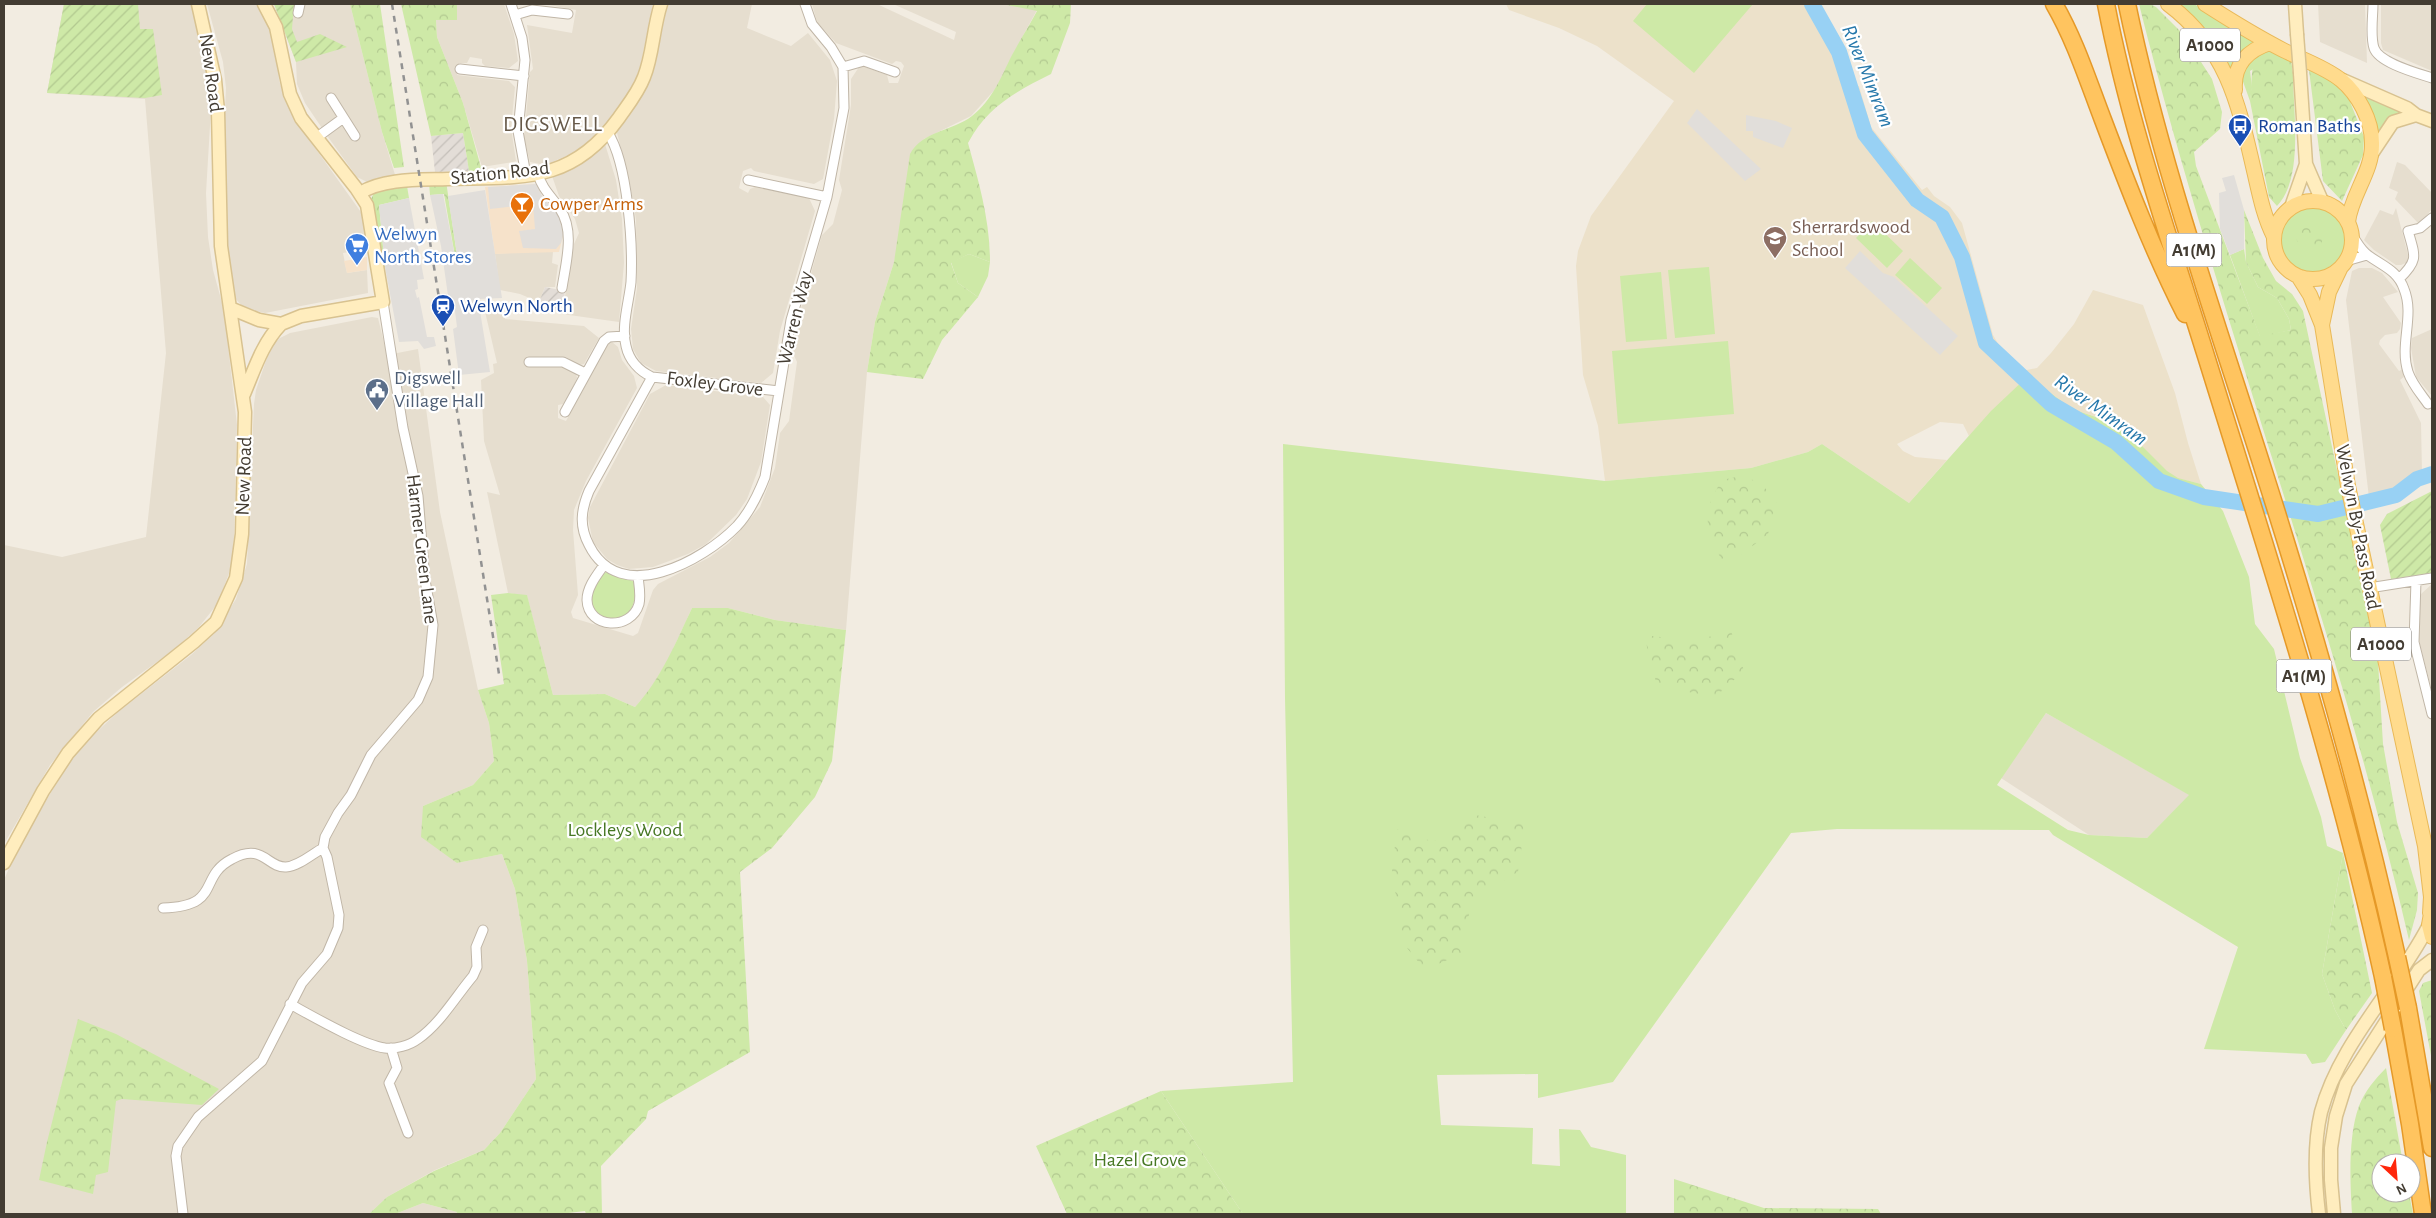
<svg xmlns="http://www.w3.org/2000/svg" width="2436" height="1218" font-family="'Alegreya Sans',sans-serif">
<defs>
<pattern id="industrial-furrows" width="10" height="10" patternUnits="userSpaceOnUse" patternTransform="scale(1.25)"><rect width="10" height="10" fill="#e3ddd7"/><path d="M-1 1l2-2M0 10L10 0M9 11l2-2" fill="none" stroke="#c4bfb9"/></pattern>
<pattern id="forest-crowns" width="20" height="18" patternUnits="userSpaceOnUse" patternTransform="scale(1.25)"><rect width="20" height="18" fill="#cee9a7"/><path d="M2 6a3 3 0 1 1 6 0M12 15a3 3 0 1 1 6 0" fill="none" stroke="#b2c990"/></pattern>
<pattern id="garden-furrows" width="10" height="10" patternUnits="userSpaceOnUse" patternTransform="scale(1.25)"><rect width="10" height="10" fill="#cee9a7"/><path d="M-1 1l2-2M0 10L10 0M9 11l2-2" fill="none" stroke="#b2c990"/></pattern>
</defs>
<rect width="100%" height="100%" fill="#f2ece1"/>
<path fill="#e6decf" d="M64,4H192L205,44L211,109L206,193L208,237L213,270L224,310L237,425L234,537L232,565L218,603L199,627L175,649L122,687L93,712L50,765L4,844V545L62,557L146,537L166,353L145,99L47,93Z
M207,4H257L261,7L276,46L279,80L285,100L298,124L363,215L369,243L361,250L343,253L347,273L367,270L368,293L265,313L244,308L234,297L230,284L222,173L226,88L223,62Z
M274,4H350L382,132L396,178L367,182L357,177L328,137L305,103L297,84L296,62Z
M457,4H504L514,34L518,61L509,68L485,66L482,63V59L470,57L467,63H459L457,75L509,81L515,87L511,128L516,161L513,162L482,167L463,103L437,37L436,20L457,19Z
M544,4H653L640,68L634,83L623,102L601,132L585,148L545,165L530,162L524,138L530,72L533,69L527,25L572,33L576,10Z
M665,4H752L747,28L791,46L808,33L830,60L837,81L834,119L823,179L814,184L754,171L751,168L743,171L739,188L748,193L750,189L755,187L809,198L815,211L780,331L773,373L761,383L656,371L641,363L633,349L631,329L637,288L636,220L630,184L616,129L645,88Z
M812,4H877L954,40L956,32L893,4H1002L1037,10L1012,56L999,85L971,116L924,139L894,262L875,322L867,372L846,630L775,620L728,608H692L669,658L648,693L635,707L605,694L553,695L527,596L508,593L487,492L500,495L484,441L481,380L494,373L493,364L497,363L483,303L502,304L505,319L584,326L599,338L584,364L579,365L566,357H560L527,366L564,367L576,372L577,378L569,396L563,404L558,405V418L566,421L607,342H612L618,347L622,360L634,376L637,388L586,481L574,510L573,530L578,595L571,612L573,618L633,636L638,633L653,590L658,584L710,557L729,543L760,507L775,468L780,433L789,421L797,362L792,351L798,319L822,235L833,224L842,190L839,180L851,105V79L859,67H865L887,75L889,83H898L904,66L901,62L896,61L892,64L836,43L817,22Z
M2318,4H2365L2367,63L2320,42Z
M2381,4H2432V71L2383,50L2381,43Z
M605,144L616,180L622,219L624,263L619,322L562,314L574,244L579,233L575,219L559,196L552,176L583,162Z
M2397,162L2405,165L2432,193V209L2419,224L2395,199L2398,192L2389,188Z
M2396,208L2408,255V262L2401,265H2396L2374,250L2364,240L2380,210L2393,215Z
M529,251L553,252L552,263L558,265L555,287H545L539,302L520,294L500,290L495,254Z
M2359,268H2372L2382,273L2398,292L2383,297L2401,323L2400,329L2397,333L2385,335L2380,340L2379,344L2399,371L2403,369L2405,376L2400,380L2421,423L2422,474L2394,493L2369,498L2346,300L2352,271Z
M372,317L378,318L387,355L418,349L440,512L478,690L489,723L494,761L473,785L423,806L457,863L502,854L515,889L527,961L536,1079L500,1133L484,1150L435,1170L387,1197L369,1214H4V880L15,854L50,794L71,760L90,738L118,712L191,655L214,634L236,599L247,564L254,404L256,390L271,346L280,338L290,333Z
M2432,329V396L2416,377L2411,348L2412,338Z
M666,385L763,397L770,405L761,462L747,499L736,515L706,544L688,554L653,567L629,569L617,565L607,559L593,542L588,518L590,507L650,394Z
M2432,584V691L2417,633L2421,594Z
M2046,713L2190,795L2147,838L2089,835L2001,778Z
M423,1203L457,1212L456,1214H395Z"/>
<path fill="#f6e2ca" d="M536,184L542,196L555,211L564,232L559,252L495,254L485,187Z
M367,257V270L347,273L344,261Z"/>
<path fill="url(#industrial-furrows)" d="M463,133L469,171L435,172L431,136Z
M545,287L565,291L562,314L539,302Z"/>
<path fill="#ece1ca" d="M1506,4H1804L1854,88L1859,86L1871,127L1922,190L1927,187L1934,196L1950,207L1962,223L1993,335L2000,347L2022,371L2037,368L2051,353L2074,324L2093,290L2143,305L2175,393L2188,443L2201,484L2177,478L2167,472L2138,443L2102,419L2072,409L2028,376L1969,436L1963,424L1940,422L1897,444L1903,451L1915,457L1947,460L1909,503L1822,444L1808,452L1751,468L1605,481L1598,426L1583,375L1576,266L1578,251L1591,216L1674,101L1597,46L1559,28L1509,10Z"/>
<path fill="#cee9a7" fill-rule="evenodd" d="M1647,4H1753L1694,73L1633,21Z
M2177,4H2194L2260,44L2232,73L2227,63Z
M2268,50L2281,53L2250,71L2252,87L2250,101L2241,76L2248,61Z
M2359,91L2405,111L2378,134L2375,120Z
M2279 239a33 33 0 1 1 66 0a33 33 0 1 1-66 0Z
M1872,221L1903,251L1887,268L1856,238Z
M2244,249L2246,262L2258,287L2277,298L2289,319L2291,330L2260,337L2230,255Z
M969,254L990,262L988,276L978,297L958,283L951,262Z
M1910,258L1942,288L1927,304L1895,275Z
M1709,267L1715,334L1675,338L1668,270Z
M1661,272L1667,339L1626,342L1620,276Z
M1728,341L1734,414L1618,424L1612,351Z
M2028,376L2072,409L2102,419L2138,442L2167,471L2178,478L2201,484L2223,511L2249,577L2255,624L2274,649L2300,758L2321,817L2327,846L2343,853L2322,974L2335,1010L2346,1030L2325,1062L2312,1064L2306,1054L2204,1049L2238,947L2053,835L2049,830L1837,829L1791,833L1613,1082L1538,1098V1074L1437,1075L1441,1125L1533,1128L1532,1164L1560,1166L1559,1129L1580,1130L1591,1147L1626,1155V1214H1243L1161,1091L1293,1082L1285,698L1283,444L1605,481L1751,468L1808,452L1822,444L1909,503L1991,411ZM2046,713L2189,795L2147,838L2089,835L2068,830L1997,785Z
M608,572L635,582C641,634 587,627 591,594C591,587 599,579 602,573Z"/>
<path fill="url(#forest-crowns)" d="M350,4H380L404,167L394,168L382,132Z
M401,4H457V20H436L437,37L463,103L482,171H469L463,133L431,136Z
M1002,4H1071L1070,23L1051,74C1015,92 987,107 968,143C979,183 990,220 990,262L969,254L951,263L958,283L978,297L942,340L923,379L867,372L875,322L894,262L910,154C922,131 953,131 972,116C993,99 1001,77 1012,55C1020,40 1029,26 1037,11Z
M2139,4H2150L2156,7L2183,34L2212,79L2222,112L2220,129L2194,152L2196,166L2260,336L2291,330L2289,319L2277,298L2258,287L2246,262L2244,210L2263,258L2276,281L2292,294L2303,311L2378,662L2383,744L2397,822L2418,893L2417,910L2409,940C2336,623 2218,319 2139,4Z
M2281,53L2291,60L2293,73C2293,112 2304,178 2277,206L2269,197L2250,101C2255,75 2243,54 2281,53Z
M2309,70L2333,82L2349,99L2364,137L2363,155L2342,201L2323,181Z
M446,181L458,262H456L444,194L430,195L429,183Z
M407,186L409,198L379,205L385,267L381,268L370,201L375,191Z
M2317,227L2324,236L2320,247L2309,250L2301,247L2296,239L2297,233L2304,228Z
M1745,475L1765,488L1777,502L1768,534L1742,554L1721,559C1705,524 1701,514 1722,480Z
M508,593L527,595L553,695L605,694L635,707C661,679 676,642 692,608H728L775,620L846,630L832,761L815,797L772,848L740,872L750,1052L648,1111L646,1119L601,1166L602,1214H586L585,1211L560,1214H456L457,1212L423,1203L395,1214H369L387,1197L434,1171L484,1150L500,1133L536,1079L527,961L515,889L502,854L457,863L421,837L423,806L473,785L494,761L489,723L478,690L504,684L491,595Z
M1731,631L1744,671L1715,697L1657,686L1644,635L1693,641Z
M1464,813L1525,824L1518,872L1472,900L1461,954L1425,970L1403,943L1392,870L1397,829L1412,830L1431,842L1455,834Z
M2343,853L2372,993L2346,1030L2335,1010L2322,974Z
M2432,980V1061L2419,991L2423,983Z
M78,1019L116,1034L219,1089L202,1105L122,1099L116,1101L108,1172L96,1175L93,1194L39,1180L47,1142Z
M2386,1068L2403,1163H2381V1193H2409L2413,1214H2352C2350,1183 2348,1135 2359,1106C2365,1091 2375,1079 2386,1068Z
M1161,1091L1243,1214H1067L1036,1146Z
M1674,1179L1764,1208L1878,1209L1881,1214H1674Z"/>
<path fill="url(#garden-furrows)" d="M64,4H138L140,29H153L162,95L145,98L47,93Z
M274,4H294L292,29L297,42L320,34L347,47L296,62Z
M2432,491V573L2391,579L2380,525L2387,514Z"/>
<path fill="#e1deda" d="M1697,109L1761,169L1745,181L1687,123Z
M1746,115L1776,121L1792,128L1783,148L1753,137V131H1746Z
M2234,175L2244,210V249L2230,255L2220,229L2219,193L2226,191L2222,178Z
M536,184L542,196L563,221L564,232L561,243L556,249L523,248L519,231L535,229L533,204L490,209L488,187Z
M485,190L502,298L478,299L490,372L459,375L453,329L457,327L455,311L450,310L441,246L430,195L443,194L456,262L458,261L448,196Z
M409,198L424,279L417,280L418,289L415,290L417,298L419,297L427,337H434L436,346L424,349L418,341L399,342L385,267L379,205Z
M1860,251L1883,273L1894,277L1958,336L1940,355L1845,268Z"/>
<g fill="none" stroke-linecap="round" stroke-linejoin="round">
<path stroke="#98d1f4" stroke-width="16" d="M1812,4L1839,52L1865,134L1917,200L1942,217L1962,257L1986,343L2051,404L2116,442L2159,481L2204,497L2318,514L2396,495L2417,479L2432,474"/>
<g stroke="#c0b6a7" stroke-width="11">
<path id="street" d="M511,4L522,38L525,60L518,131L526,175
M2373,4C2373,17 2370,35 2374,48C2379,63 2417,73 2432,78
M298,13L300,4
M515,15L532,10L568,14
M843,67L864,61L895,72
M460,69L524,76
M331,98L355,136
M608,133C628,164 633,245 631,282C629,302 621,326 626,346C629,360 639,371 652,377L779,391
M316,138L342,119
M538,174C542,189 551,196 560,209C575,231 566,262 562,288
M748,180L827,197
M2352,235C2357,242 2361,251 2369,256C2383,266 2398,271 2404,289C2415,316 2399,344 2408,372C2412,384 2421,394 2428,404
M2346,261L2367,255
M2399,279C2419,260 2415,256 2408,231L2420,228L2432,218
M529,362H563L585,373
M652,377L589,491C581,510 579,526 589,545C620,607 703,561 737,526C750,512 758,495 765,477L791,320L827,197L844,108L843,67L831,47L812,24L805,4
M565,412L604,341L609,337L625,336
M604,565C597,575 587,587 587,600C588,629 631,631 639,604C641,595 639,585 638,577
M2416,581L2414,642L2432,714
M2369,588L2432,578
M163,908C223,906 197,877 232,859C263,842 267,868 286,867C299,866 312,854 323,848
M290,1004C312,1016 362,1045 385,1048C395,1049 409,1046 418,1039C440,1024 456,996 473,976L477,967L476,947L483,930
M391,1048L397,1068L389,1083L408,1133
M183,1214L176,1156L178,1146L198,1117L262,1061L302,983L327,954L338,928L339,915L327,857L323,848L325,837L338,813L351,795L371,755L418,700L428,677L433,625L425,580L418,496L403,428L383,302"/>
</g>
<g stroke="#d8c290" stroke-width="15">
<path id="secondary" d="M2295,4L2297,34
M2300,73L2306,164L2322,201
M2343,80L2407,108L2416,115L2432,121
M2371,155L2393,122L2416,115
M360,193C384,178 420,180 448,179C521,177 571,184 618,119C627,106 638,93 644,77C653,55 653,28 661,4
M2291,207L2306,164
M230,308L259,320L281,324L301,316L383,302L367,205L356,188L301,118L290,94L276,27L264,4
M244,394C255,368 262,344 281,324
M4,863L43,791L68,753L99,718L194,642L216,622L236,578L242,534L245,412L221,246L218,111L215,80L198,4
M2319,1214C2315,1181 2313,1146 2321,1112C2340,1042 2396,989 2429,925
M2334,1214L2331,1180V1148L2336,1116L2346,1084L2419,970L2432,960"/>
</g>
<g stroke="#e9b958" stroke-width="16">
<path id="primary" d="M2168,4C2228,49 2239,106 2255,175C2260,197 2264,217 2274,237
M2205,4C2230,20 2256,36 2283,50C2301,59 2325,67 2341,80C2358,94 2372,120 2372,143C2373,171 2351,195 2348,222
M2235,90C2233,65 2248,50 2270,43
M2274 240a39 39 0 1 1 78 0a39 39 0 1 1-78 0Z
M2298,276L2310,295L2322,325L2348,486L2425,846L2431,897L2430,913
M2322,325L2329,292L2340,269
M2432,908L2429,925L2432,937"/>
</g>
<g stroke="#e59928" stroke-width="19">
<path id="highway" d="M2054,4C2075,40 2088,81 2103,120C2128,186 2153,251 2185,314
M2106,4C2129,124 2170,240 2206,356C2270,562 2337,767 2383,977
M2127,4C2160,163 2215,317 2264,472C2315,632 2361,794 2397,957
M2408,1008L2432,1148
M2393,1029L2410,1124L2423,1214"/>
</g>
<use href="#street" stroke="#fff" stroke-width="9"/>
<use href="#secondary" stroke="#ffedbe" stroke-width="12"/>
<use href="#primary" stroke="#ffdb8d" stroke-width="14"/>
<use href="#highway" stroke="#ffc45f" stroke-width="16"/>
<path stroke="#929292" stroke-width="2.5" stroke-dasharray="6 6" stroke-linecap="butt" d="M392,4L499,674"/>
<g stroke="#d8c290" stroke-width="15" stroke-linecap="butt">
<path id="secondary-bridge" d="M2297,34L2300,73"/>
</g>
<g stroke="#e59928" stroke-width="19" stroke-linecap="butt">
<path id="highway-bridge" d="M2397,957L2408,1008
M2383,977L2393,1029"/>
</g>
<use href="#secondary-bridge" stroke="#ffedbe" stroke-width="12"/>
<use href="#highway-bridge" stroke="#ffc45f" stroke-width="16"/>
</g>
<defs>
<g id="bus-pin" transform="scale(1.25)"><path d="M0 17L-7.5 6A9.5 9.5 0 1 1 7.5 6Z" fill="#1a4fb4" stroke="#fff"/><path d="M-5-6H5V4H4V6H2V4H-2V6H-4V4H-5ZM-3.5-4V0h7V-4ZM-3.5 1.2v1.5H-2V1.2ZM2 1.2v1.5H3.5V1.2Z" fill="#fff"/></g>
<g id="bar-pin" transform="scale(1.25)"><path d="M0 17L-7.5 6A9.5 9.5 0 1 1 7.5 6Z" fill="#e8710a" stroke="#fff"/><path d="M-6-5H6L.8 .8V4.5H3.5V6h-7V4.5H-.8V.8Z" fill="#fff"/></g>
<g id="school-pin" transform="scale(1.25)"><path d="M0 17L-7.5 6A9.5 9.5 0 1 1 7.5 6Z" fill="#8d6e63" stroke="#fff"/><path d="M0-5L7-2L0 1L-7-2ZM-4 1L0 2.5L4 1V4Q0 6-4 4Z" fill="#fff"/></g>
<g id="supermarket-pin" transform="scale(1.25)"><path d="M0 17L-7.5 6A9.5 9.5 0 1 1 7.5 6Z" fill="#3f7fe0" stroke="#fff"/><path d="M-6-5.5h2.5l.6 2H6L4.5 2H-2.5L-4.4-4H-6ZM-1.5 3.2a1.3 1.3 0 1 0 .1 0ZM3 3.2a1.3 1.3 0 1 0 .1 0Z" fill="#fff"/></g>
<g id="station-pin" transform="scale(1.25)"><path d="M0 17L-7.5 6A9.5 9.5 0 1 1 7.5 6Z" fill="#1a4fb4" stroke="#fff"/><path d="M-3-6H3Q5-6 5-4V2Q5 4 3 4L4.5 6H3L1.5 4h-3L-3 6H-4.5L-3 4Q-5 4-5 2V-4Q-5-6-3-6ZM-3.5-4v3h7v-3ZM-3.5 1v1.5H-2V1ZM2 1v1.5H3.5V1Z" fill="#fff"/></g>
<g id="civic-pin" transform="scale(1.25)"><path d="M0 17L-7.5 6A9.5 9.5 0 1 1 7.5 6Z" fill="#5c6f8a" stroke="#fff"/><path d="M-.6-6.5H3V-4.5H.6V-3L4-1V1h2V6H-6V1h2V-1L-.6-3ZM-1.2 2.5V6h2.4V2.5Z" fill="#fff"/></g>
</defs>
<g fill-rule="evenodd">
<use href="#bus-pin" x="2240" y="126"/>
<use href="#bar-pin" x="522" y="204"/>
<use href="#school-pin" x="1775" y="238"/>
<use href="#supermarket-pin" x="357" y="245"/>
<use href="#station-pin" x="443" y="306"/>
<use href="#civic-pin" x="377" y="390"/>
</g>
<g text-anchor="middle" dominant-baseline="central" stroke-width="4.5" stroke-linejoin="round" paint-order="stroke">
<g fill="#fff" stroke="#7b7670" stroke-width="1">
<rect x="2180" y="28.5" width="60" height="33" rx="4"/>
<rect x="2166.5" y="233.5" width="55" height="33" rx="4"/>
<rect x="2351" y="627.5" width="60" height="33" rx="4"/>
<rect x="2276.5" y="659.5" width="55" height="33" rx="4"/>
</g>
<g font-size="19" font-weight="bold" fill="#433c32">
<text x="2210" y="45">A1000</text>
<text x="2194" y="250">A1(M)</text>
<text x="2381" y="644">A1000</text>
<text x="2304" y="676">A1(M)</text>
</g>
<g font-size="20" fill="#433c32" stroke="#fff">
<text transform="translate(211 73) rotate(82)">New Road</text>
<text transform="translate(500 173) rotate(-6)">Station Road</text>
<text transform="translate(795 318) rotate(-76)">Warren Way</text>
<text transform="translate(715 384) rotate(7)">Foxley Grove</text>
<text transform="translate(244 476) rotate(-88)">New Road</text>
<text transform="translate(2358 527) rotate(79)">Welwyn By-Pass Road</text>
<text transform="translate(422 549) rotate(83)">Harmer Green Lane</text>
</g>
<g font-size="20" fill="#164399" stroke="#fff" text-anchor="start">
<text x="2258" y="126">Roman Baths</text>
<text x="460" y="306">Welwyn North</text>
</g>
<g font-size="20" fill="#c56008" stroke="#fff" text-anchor="start">
<text x="540" y="204">Cowper Arms</text>
</g>
<g font-size="20" fill="#785e54" stroke="#fff" text-anchor="start">
<text x="1792" y="227">Sherrardswood<tspan x="1792" dy="23">School</tspan></text>
</g>
<g font-size="20" fill="#366cbe" stroke="#fff" text-anchor="start">
<text x="374" y="234">Welwyn<tspan x="374" dy="23">North Stores</tspan></text>
</g>
<g font-size="20" fill="#4e5e75" stroke="#fff" text-anchor="start">
<text x="394" y="378">Digswell<tspan x="394" dy="23">Village Hall</tspan></text>
</g>
<g font-size="20" fill="#467723" stroke="#fff">
<text x="625" y="830">Lockleys Wood</text>
<text x="1140" y="1160">Hazel Grove</text>
</g>
<g font-size="21" font-style="italic" fill="#2678ab" stroke="#fff">
<text transform="translate(1868 76) rotate(68)">River Mimram</text>
<text transform="translate(2101 410) rotate(35)">River Mimram</text>
</g>
<g font-size="22" letter-spacing="1" fill="#665949" stroke="#fff">
<text x="553" y="124">DIGSWELL</text>
</g>
</g>
<rect width="2436" height="1218" fill="none" stroke="#433c32" stroke-width="10"/>
<g transform="translate(2396 1178) rotate(154)"><circle r="24" fill="#ffffff" stroke="#b4b1ad"/>
<path d="M0-4L9 19L0 12L-9 19Z" fill="#ff270b"/>
<text y="-8" font-size="14" font-weight="bold" text-anchor="middle" fill="#433c32">N</text>
</g>
</svg>
